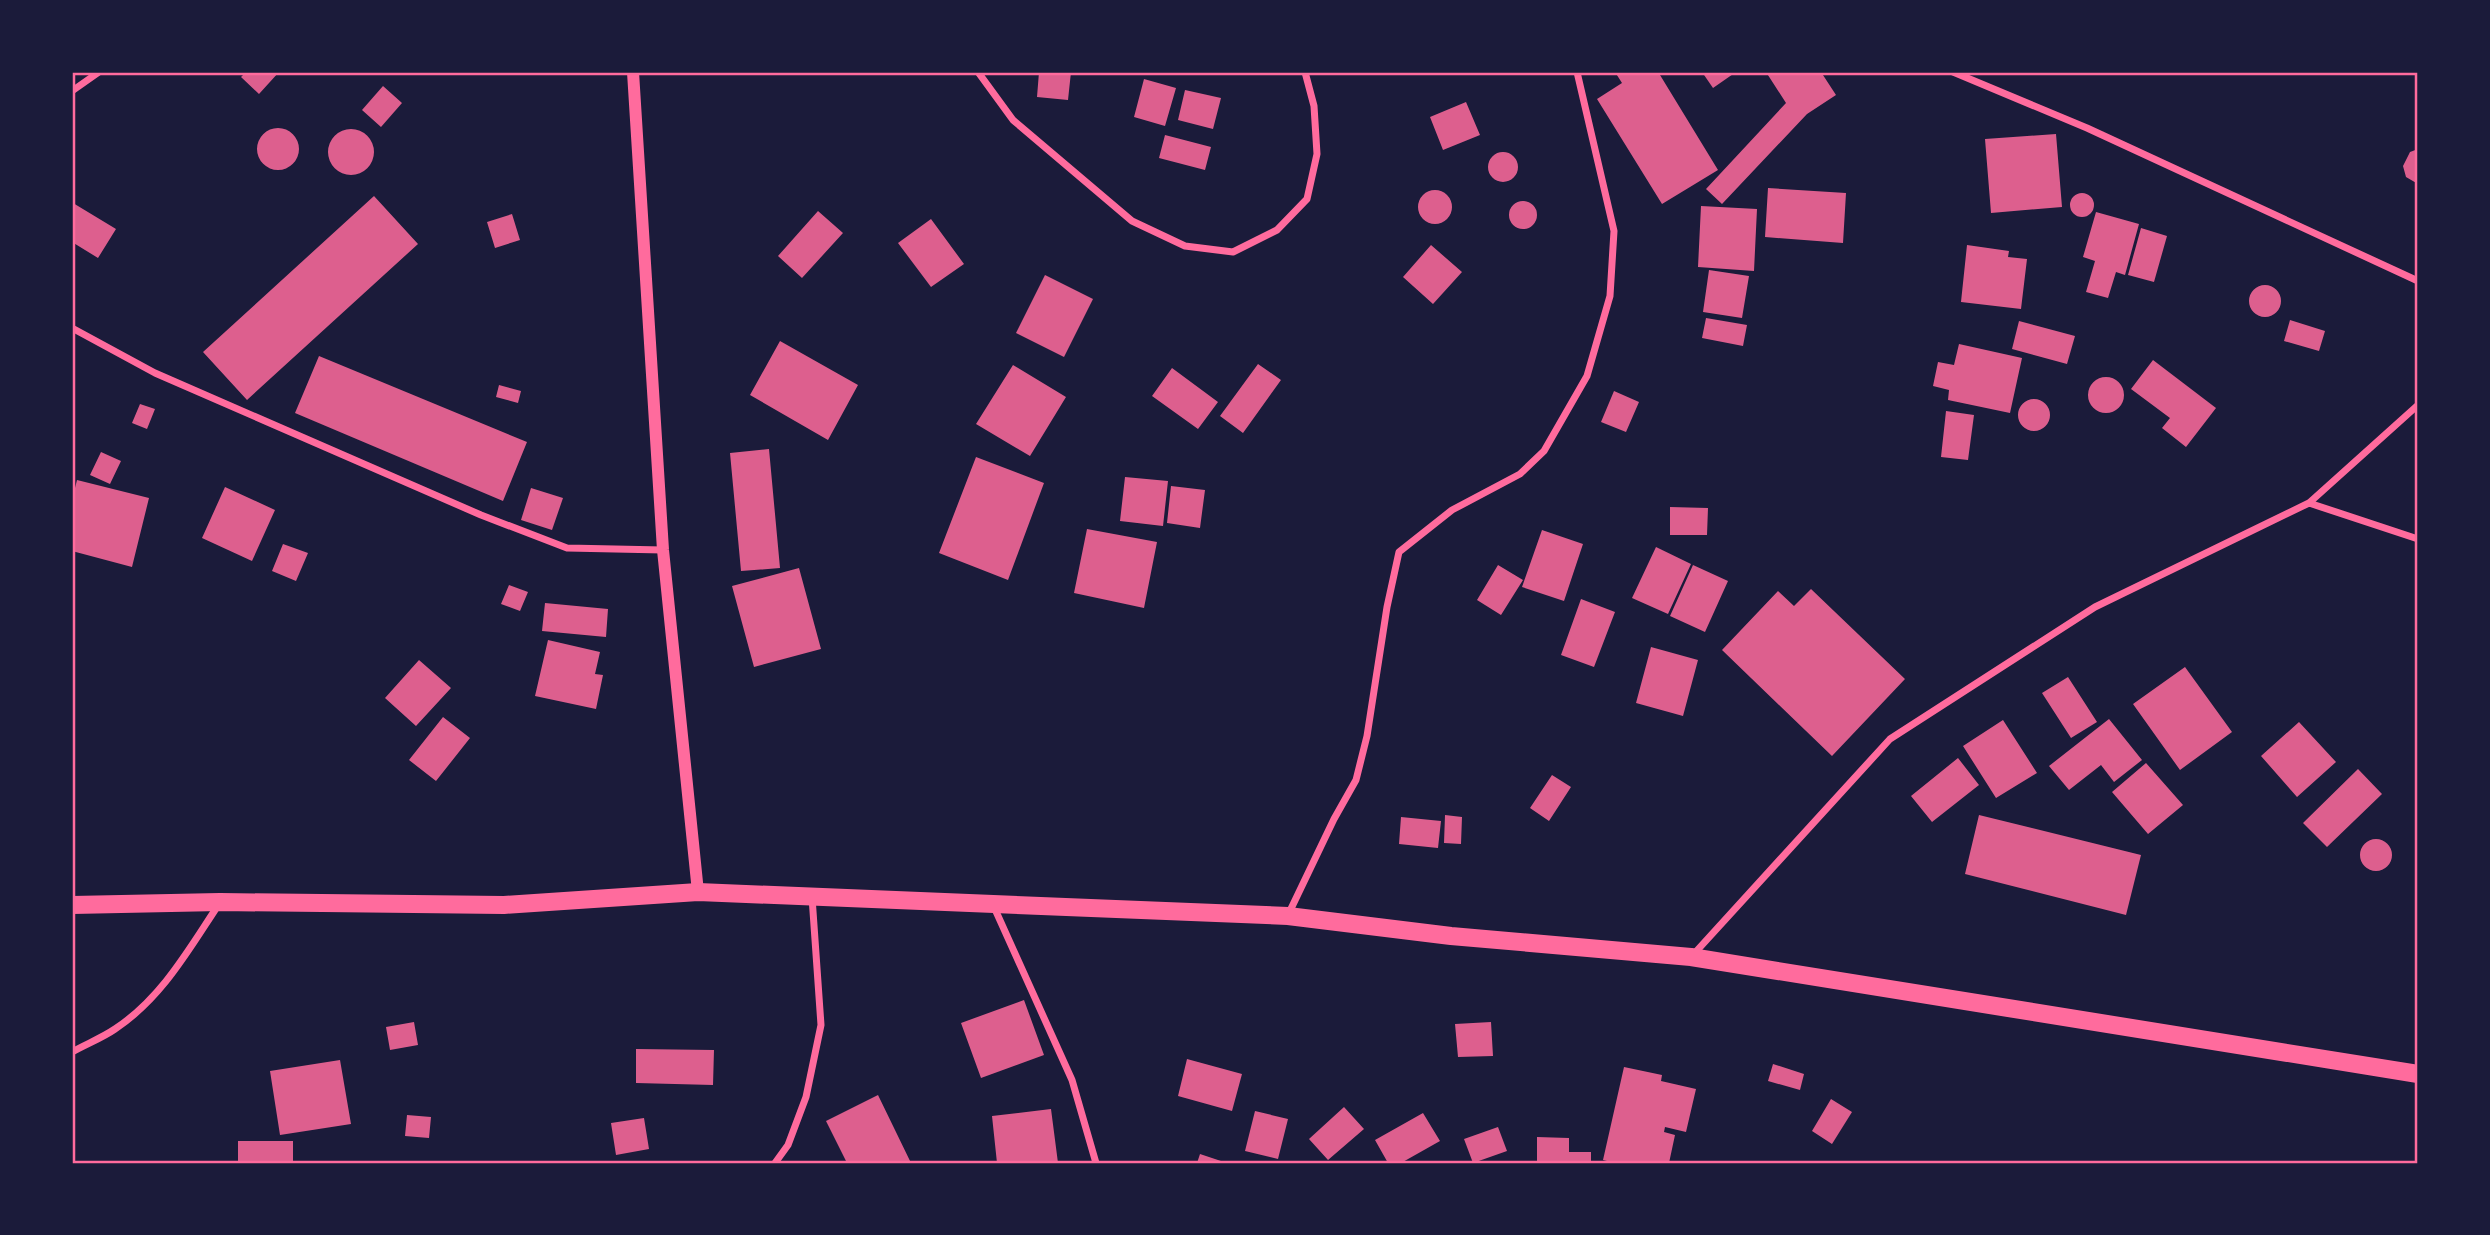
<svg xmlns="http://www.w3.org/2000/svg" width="2490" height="1235" font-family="'Source Sans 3',sans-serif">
<rect width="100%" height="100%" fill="#1b1b3a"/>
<path fill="#dd5f8e" d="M246,72H279L259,94L241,77Z
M1039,72H1071L1068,100L1037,97Z
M1615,72H1665L1660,75L1718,170L1662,204L1597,99L1622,83Z
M1702,72H1736L1713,88Z
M1766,72H1821L1836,95L1807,114L1722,204L1706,189L1786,103Z
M1144,79L1176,88L1165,126L1134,117Z
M383,86L402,103L381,127L362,110Z
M1185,90L1221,98L1213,129L1178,120Z
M1466,102L1480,135L1443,150L1430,117Z
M257 149a21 21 0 1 1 42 0a21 21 0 1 1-42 0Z
M328 152a23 23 0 1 1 46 0a23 23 0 1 1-46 0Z
M2056,134L2062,207L1991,213L1985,139Z
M1165,135L1211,147L1205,170L1159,158Z
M2418,149V184L2406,177L2403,166L2410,152Z
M1488 167a15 15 0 1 1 30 0a15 15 0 1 1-30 0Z
M1768,188L1846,193L1843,243L1765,237Z
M1418 207a17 17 0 1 1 34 0a17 17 0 1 1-34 0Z
M2070 205a12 12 0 1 1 24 0a12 12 0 1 1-24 0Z
M374,196L418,244L247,400L203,352Z
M1509 215a14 14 0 1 1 28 0a14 14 0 1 1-28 0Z
M73,203L116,229L98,258L72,242Z
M1701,206L1757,209L1754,271L1698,267Z
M818,211L843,233L802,278L778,256Z
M2096,212L2139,224L2125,275L2116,272L2108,298L2086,292L2095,261L2083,257Z
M512,214L520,240L495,248L487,222Z
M931,219L964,264L931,287L898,243Z
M2141,228L2167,236L2154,282L2128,275Z
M1431,245L1462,272L1433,304L1403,277Z
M1967,245L2009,251L2008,257L2027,259L2021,309L1961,302Z
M1709,270L1749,276L1742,318L1703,312Z
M1045,275L1093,299L1064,357L1016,333Z
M2249 301a16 16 0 1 1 32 0a16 16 0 1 1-32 0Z
M1706,318L1747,325L1743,346L1702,338Z
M2290,320L2325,331L2319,351L2284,341Z
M2019,321L2075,336L2067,364L2012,349Z
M780,341L858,385L828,440L750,395Z
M1959,344L2022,358L2010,413L1948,400L1949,390L1933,386L1938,362L1954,365Z
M319,356L527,442L503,501L295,413Z
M2153,360L2216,408L2186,447L2162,428L2170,418L2131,389Z
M1258,364L1281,380L1243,433L1220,416Z
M1013,365L1066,397L1030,456L976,424Z
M1172,368L1218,402L1198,429L1152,396Z
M2088 395a18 18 0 1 1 36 0a18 18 0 1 1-36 0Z
M499,385L521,391L518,403L496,397Z
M1614,391L1639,402L1626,432L1601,422Z
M2018 415a16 16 0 1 1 32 0a16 16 0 1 1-32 0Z
M140,404L155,409L147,429L132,423Z
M1946,411L1974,415L1968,460L1941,457Z
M769,449L780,568L741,571L730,453Z
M101,452L121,461L110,484L90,475Z
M976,457L1044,483L1008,580L939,553Z
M1125,477L1168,481L1163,526L1120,521Z
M77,480L149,498L132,567L72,551V500Z
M1171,486L1205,490L1200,528L1167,523Z
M225,487L275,510L252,561L202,538Z
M531,488L563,498L552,530L521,520Z
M1670,507L1708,508L1707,535H1670Z
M1087,529L1157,542L1144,608L1074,593Z
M1542,530L1583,544L1564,601L1522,587Z
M283,544L308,553L296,581L272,571Z
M1656,547L1691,564L1668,614L1632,598Z
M1498,565L1523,580L1501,615L1477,600Z
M1693,565L1728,581L1705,632L1670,616Z
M799,568L821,649L754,667L732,586Z
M509,585L528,592L520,611L501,604Z
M1811,589L1905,679L1832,756L1722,650L1778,591L1794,606Z
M1581,599L1615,612L1594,667L1561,655Z
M545,603L608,609L606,637L542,631Z
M548,640L600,652L595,674L603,675L596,709L535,696Z
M1651,647L1698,660L1683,716L1636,703Z
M419,660L451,688L416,726L385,698Z
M2185,667L2232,732L2180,770L2133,704Z
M2068,677L2097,722L2071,738L2042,693Z
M443,717L470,738L436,781L409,760Z
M2109,719L2142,760L2114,782L2101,765L2069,790L2049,766Z
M2003,720L2037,773L1996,798L1963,746Z
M2299,722L2336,762L2297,797L2261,756Z
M1958,758L1979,785L1932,822L1911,796Z
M2146,763L2183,805L2148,834L2112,792Z
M2358,769L2382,794L2327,847L2303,823Z
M1552,775L1571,787L1549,821L1530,808Z
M1445,815L1462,817L1461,844L1444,843Z
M1979,815L2141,855L2126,915L1965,874Z
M1401,817L1441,821L1438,848L1399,844Z
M2360 855a16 16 0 1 1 32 0a16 16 0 1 1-32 0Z
M1024,1000L1044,1055L981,1078L961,1023Z
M414,1022L418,1045L390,1050L386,1027Z
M1491,1022L1493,1056L1458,1057L1455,1024Z
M636,1049L714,1050L713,1085L636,1083Z
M1187,1059L1242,1074L1232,1111L1178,1096Z
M340,1060L351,1124L280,1135L270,1071Z
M1773,1064L1804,1074L1800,1090L1768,1081Z
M1624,1067L1662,1075L1661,1081L1696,1089L1686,1132L1665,1127L1664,1132L1675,1135L1669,1163H1615L1603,1160Z
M878,1095L911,1163H847L826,1121Z
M1831,1099L1852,1112L1832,1144L1812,1131Z
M1344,1107L1364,1129L1328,1160L1309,1139Z
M1051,1109L1058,1163H997L992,1116Z
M1255,1111L1288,1119L1278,1159L1245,1151Z
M1423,1113L1440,1141L1401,1163H1388L1375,1140Z
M407,1115L431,1117L429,1138L405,1136Z
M644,1118L649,1149L616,1155L611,1123Z
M1498,1127L1507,1151L1473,1163L1464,1139Z
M1537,1137L1569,1138V1152H1591V1163H1537Z
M238,1141H293V1163H238Z
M1200,1154L1227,1163H1197Z"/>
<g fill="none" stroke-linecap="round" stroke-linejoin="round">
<path stroke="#ff6b9d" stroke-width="7" d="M978,72L1013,120L1132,221L1185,246L1233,252L1277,230L1307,199L1317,154L1314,106L1305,72
M1953,72L2087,128L2418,281
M72,91L99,72
M72,328L155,373L481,515L567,548L663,550
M2309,503L2418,539
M994,907L1072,1080L1096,1163
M1288,915L1334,819L1356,780L1367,736L1387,607L1399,552L1452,510L1520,474L1544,451L1587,376L1610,296L1614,231L1577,72
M1692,956L1890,739L2095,607L2309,503L2418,405
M72,1052C86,1044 102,1038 115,1029C162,998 189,949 219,904
M775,1163L788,1145L806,1097L821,1025L812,897"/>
<path stroke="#ff6b9d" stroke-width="12" d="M633,72L663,550L698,892"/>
<path stroke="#ff6b9d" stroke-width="18" d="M72,905L220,902L504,905L698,892L1288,916L1451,936L1691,957L2418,1074"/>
</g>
<rect width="2490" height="1235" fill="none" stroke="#1b1b3a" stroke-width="147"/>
<rect x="74" y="74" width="2342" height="1088" fill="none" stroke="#ff6b9d" stroke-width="2.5"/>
</svg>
